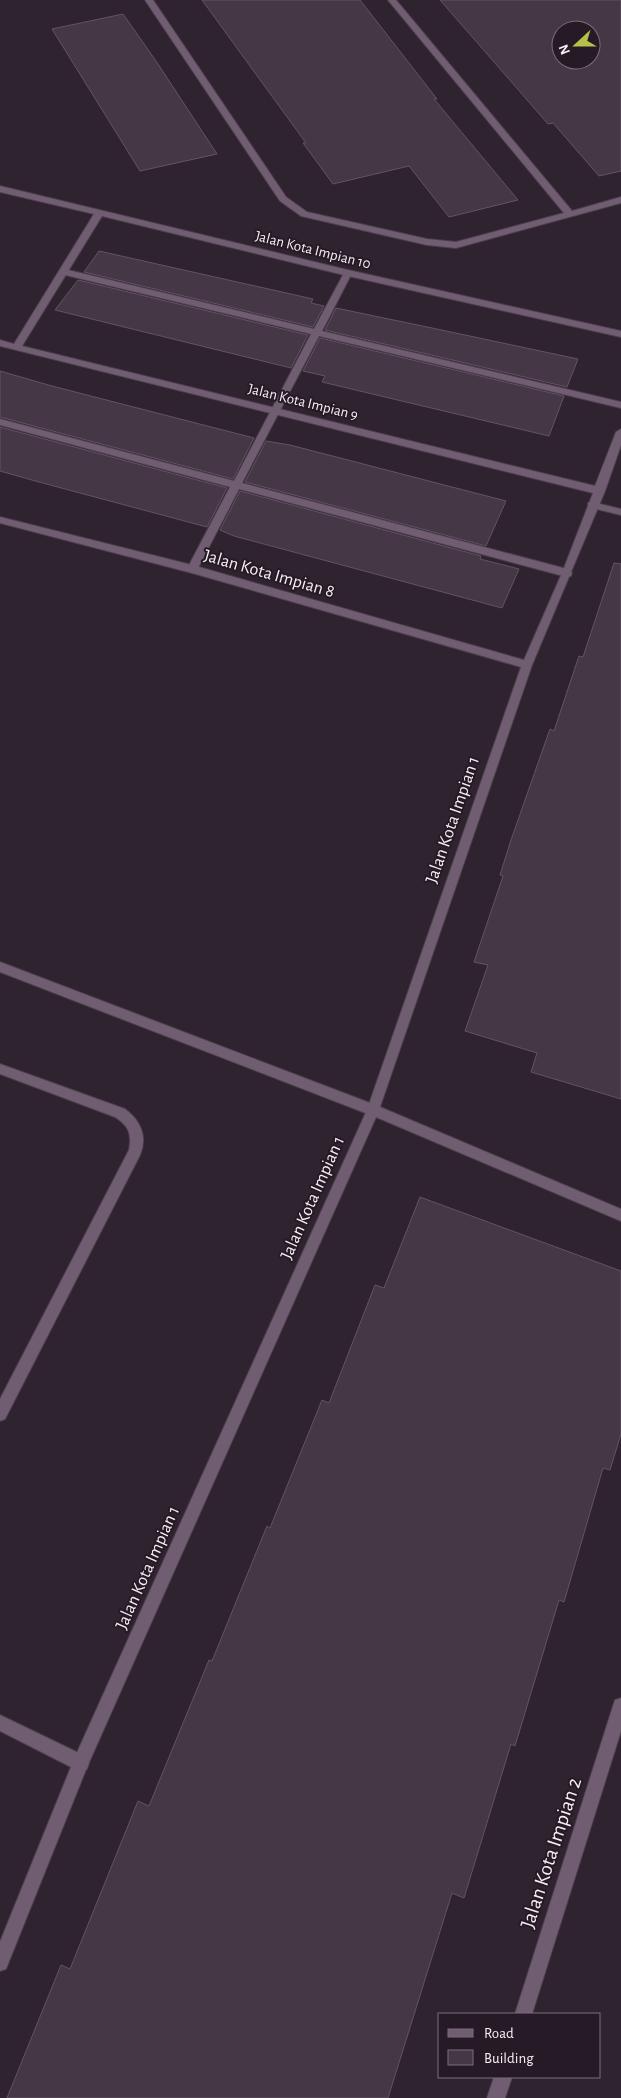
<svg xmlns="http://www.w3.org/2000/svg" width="621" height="2098" font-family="'Alegreya Sans',sans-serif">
<rect width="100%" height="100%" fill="#302330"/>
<path fill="#453745" stroke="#625462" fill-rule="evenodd" d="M202,0H360L437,99H434L518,200L449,217L409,166L333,184L303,143H306Z
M440,0H621V171L599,176L553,123L548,124ZM561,30H591V60H561Z
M123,14L156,61L217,154L140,171L52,29Z
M99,251L313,299L311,303L324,306L313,327L84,272Z
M78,280L308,335L291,368L55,310Z
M336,308L432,328L578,359L567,387L325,330Z
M320,338L564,396L549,436L322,382L325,376L303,371Z
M0,371L52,386L254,438L233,479L0,417Z
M0,427L227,488L207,527L39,482L0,471Z
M266,441L290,445L506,501L486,546L245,482Z
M240,491L481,556L480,559L519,569L502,608L234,536L220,530Z
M614,563L621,564V1099L531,1072L537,1053L465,1031L488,965L474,962L503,876L500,875L511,840L550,729L554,731L579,656L583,657Z
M420,1197L621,1271V1434L610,1470L603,1468L564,1602L559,1600L515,1746L511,1744L464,1898L452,1893L388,2098H7L61,1965L70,1969L138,1801L149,1806L209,1660L212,1661L267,1526L270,1528L322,1400L329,1403L375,1285L384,1288Z"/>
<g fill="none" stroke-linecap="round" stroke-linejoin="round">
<g stroke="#4c3f4c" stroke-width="2">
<path id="lane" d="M64,269L314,329L344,273L348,270L352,273L322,331L621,402V408L319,336L242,483L567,569L572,573L571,576L567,577L239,489L196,572H188L187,569L230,487L0,425V419L234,481L311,334L61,274V270Z
M592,502L621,509V515L588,507V503Z
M0,962L378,1106L379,1110L378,1114L373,1116L368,1114L0,972Z
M0,1064L125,1109C140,1120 148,1136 140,1155L5,1419L0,1421V1399L129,1150C132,1134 129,1126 115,1117L0,1074Z
M0,1715L87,1757L89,1763L87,1769L81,1771L75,1769L0,1731Z"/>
</g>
<g stroke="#4c3f4c" stroke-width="2">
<path id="street" d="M145,0H153L286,197L307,212L427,239L456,242L564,213L388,0H396L572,211L621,197V203L456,248L427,245L301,216L280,201Z
M0,186L348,270L621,331V337L348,276L102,216L22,346L595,486L616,432L621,429V445L605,491L532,665L380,1107L621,1209V1221L376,1117L87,1767L6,1969L0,1971V1942L75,1757L367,1110L521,667L192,573L0,523V517L192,565L524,660L562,573L593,493L0,346V340L14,344L94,214L0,192Z
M621,1698V1731L532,2014H515L613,1706L615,1700Z
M494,2077H512L505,2098H487Z"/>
</g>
<use href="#lane" fill="#715d71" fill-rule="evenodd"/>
<use href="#street" fill="#715d71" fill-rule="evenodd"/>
</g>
<g text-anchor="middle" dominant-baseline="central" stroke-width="4" stroke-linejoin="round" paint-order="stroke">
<g font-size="15" fill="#f6eef6" stroke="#261a26">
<text transform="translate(313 250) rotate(14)">Jalan Kota Impian 10</text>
<text transform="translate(303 402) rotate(14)">Jalan Kota Impian 9</text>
</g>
<g font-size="18" fill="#f6eef6" stroke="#261a26">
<text transform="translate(269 574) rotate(16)">Jalan Kota Impian 8</text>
<text transform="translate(453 820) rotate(-71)">Jalan Kota Impian 1</text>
<text transform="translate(313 1198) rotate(-66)">Jalan Kota Impian 1</text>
<text transform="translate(148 1568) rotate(-66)">Jalan Kota Impian 1</text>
</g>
<g font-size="21" fill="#f6eef6" stroke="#261a26">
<text transform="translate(551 1853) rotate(-72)">Jalan Kota Impian 2</text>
</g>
</g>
<rect x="438" y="2013" width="162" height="65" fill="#261a26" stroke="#796f79"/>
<rect x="448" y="2029" width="25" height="8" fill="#715d71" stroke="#796f79"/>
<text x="484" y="2038" font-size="15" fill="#f6eef6">Road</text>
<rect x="448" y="2050" width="25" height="15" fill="#453745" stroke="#796f79"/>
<text x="484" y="2063" font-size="15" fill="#f6eef6">Building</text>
<g transform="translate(576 45) rotate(249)"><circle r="24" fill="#261a26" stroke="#796f79"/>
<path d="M0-4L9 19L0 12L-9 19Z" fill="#b4c24a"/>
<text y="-8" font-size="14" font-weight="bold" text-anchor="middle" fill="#f6eef6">N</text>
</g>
</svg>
